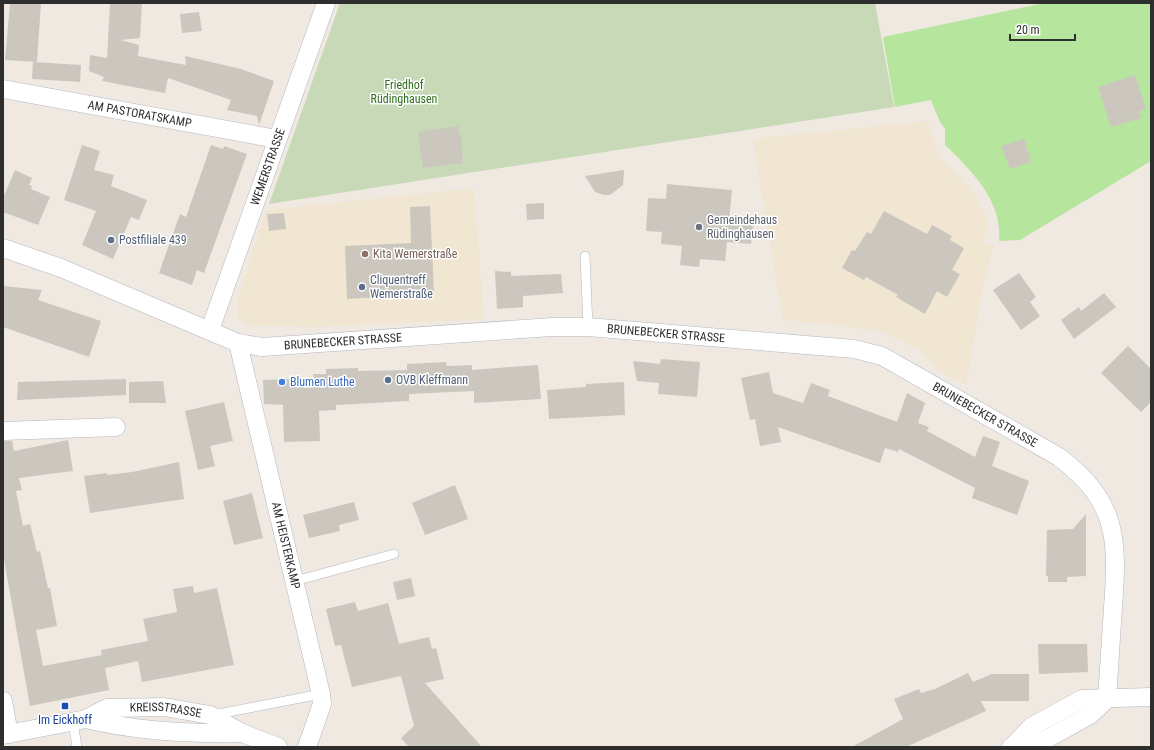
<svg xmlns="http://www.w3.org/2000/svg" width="1154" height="750" font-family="'Roboto Condensed',sans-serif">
<rect width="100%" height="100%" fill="#efe9e1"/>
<path fill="#f0e6d1" d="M928,121L935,146L942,159L974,193L984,213L988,225L983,242L993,247L983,285L966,384L939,370L923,353L904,342L878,331L854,327L783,320L753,139Z
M474,188L484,319L316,327L247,325L238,318V298L266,210Z"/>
<path fill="#b6e59e" d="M1044,3H1151V161L1020,240L999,241C1003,201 971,170 945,145V129L940,122L931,100L895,107L883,37Z"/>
<path fill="#c8d9b8" d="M340,3H875L894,107L269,204Z"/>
<path fill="#cbc7bf" d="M10,3H41L37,62L5,60Z
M110,3H142L140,38L120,40L139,45L138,56L186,65L185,56L241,69L274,81L259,125L257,116L227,110L231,100L168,78L165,93L102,81L104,77L89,71L90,55L107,58Z
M199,12L202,31L182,33L180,14Z
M33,62L81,65L80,82L32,79Z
M1135,75L1146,109L1139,111L1141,118L1111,127L1098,87Z
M458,126L459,135H461L463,163L423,168L418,132Z
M1024,139L1031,162L1010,169L1001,146Z
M82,145L100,151L94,170L114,175L111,186L147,200L139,220L131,217L113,259L82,245L96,211L64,200Z
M211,145L223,149L224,146L247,154L204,273L197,270L192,285L159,273L180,214L186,217Z
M15,170L32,178L29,185L32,186L31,189L50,197L38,225L3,212V198Z
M624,170L623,185L610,195H604L595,192L585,176Z
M667,184L732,190L729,221L753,224L751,244L727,242L725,261L700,259L699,267L680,265L682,246L661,244L662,232L646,231L648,198L666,199Z
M544,203V219L527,220L526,204Z
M430,206L434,294L347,299L345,246L411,243L410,207Z
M884,211L927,234L932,225L952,236L950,240L964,248L952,270L960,274L947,297L937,291L925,314L896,297L898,295L866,277L864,280L842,268L852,250L855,251L867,232L871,234Z
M284,213L286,229L269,231L267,214Z
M495,271L511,272V276L561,274L563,293L523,296V307L497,309Z
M1019,273L1036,297L1030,302L1040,316L1021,330L993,290Z
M3,286L42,290L38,300L101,321L89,357L3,327Z
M1104,293L1116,307L1074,339L1061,320L1079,307L1081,311Z
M1128,346L1151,369V402L1141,412L1101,373Z
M661,359L700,362L697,397L658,394L659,383L637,381L633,361L660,364Z
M446,362L447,366L472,365V370L538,365L541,399L474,403V391L409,394V401L336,405V410L319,411L320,441L284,442L283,405L264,404L263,380L314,378L313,374H326V369L358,368V371L407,370V364Z
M769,372L773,393L803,403L811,383L830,390L828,396L897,422L907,393L925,403L918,423L929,427L927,431L975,457L983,436L1000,442L992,466L1029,481L1017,515L972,498L975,488L899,449L898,452L885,448L880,463L778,427L781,442L760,446L755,419L750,420L741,378Z
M126,379V395L17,400L18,382Z
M163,381L166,403H129V382Z
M624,382L625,415L549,419L547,390L586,387V384Z
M224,402L233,441L210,446L215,466L198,470L185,411Z
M68,440L73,471L19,478L22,490L16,491L23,526L30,524L37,552L40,551L48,588H50L57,626L36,630L43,666L102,655L101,650L148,641L143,619L177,612L173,589L193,586L194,593L217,588L234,665L142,682L138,661L105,668L109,690L30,706L3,554V441H12L14,451Z
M179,462L184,499L90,513L84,476L107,473V475L132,472Z
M455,485L468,519L425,535L412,503Z
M252,493L263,538L234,545L223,501Z
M354,502L359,520L339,525L340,531L309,538L303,515Z
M1086,514V576L1067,577V582H1048V576H1046L1047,530L1073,529Z
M411,578L415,596L397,600L393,582Z
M355,602L358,611L388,603L399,644L429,637L432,649L436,648L444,679L425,683L482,747H409L401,738L414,726L401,676L352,687L341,645L335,646L326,609Z
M1038,644H1087L1088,672L1039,674Z
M968,673L973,682L992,674H1029V701H981L986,711L906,747H852L903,719L894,699L919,689L921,693L935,689Z"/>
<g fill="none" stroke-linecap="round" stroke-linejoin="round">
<g stroke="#b4b7c1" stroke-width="10">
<path id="lane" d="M585,256L588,327
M295,581L394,554
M213,715L321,694
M73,722L77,747"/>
</g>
<g stroke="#b4b7c1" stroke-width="19">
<g id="street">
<path id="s1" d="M3,89L277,139"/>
<path id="s2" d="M3,248L61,268L238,343L262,347L552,327H588L854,349L882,356L1059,457C1118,502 1118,539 1113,608C1111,638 1109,669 1107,699"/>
<path id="s3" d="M210,330L326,3"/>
<path id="s4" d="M238,343L321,694L322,704L307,747"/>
<path d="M3,431L116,427"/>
<path d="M3,701L9,734"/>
<path d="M86,719C136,731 190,734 241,733"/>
<path id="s5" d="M3,735L86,719L107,708L164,707L210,715L242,733L278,747"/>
<path d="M1014,745L1031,727L1082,699L1151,697"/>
<path d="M1011,747L1045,740L1090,715L1107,699"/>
</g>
</g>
<use href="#lane" stroke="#fff" stroke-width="9"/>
<use href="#street" stroke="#fff" stroke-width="18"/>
</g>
<circle fill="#6b7280" stroke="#fff" stroke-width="1.5" cx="699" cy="227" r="4"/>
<g fill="#5c6f8a" stroke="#fff" stroke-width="1.5">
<circle cx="111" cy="240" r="4"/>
<circle cx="362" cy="287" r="4"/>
<circle cx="388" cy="380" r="4"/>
</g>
<circle fill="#8d6e63" stroke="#fff" stroke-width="1.5" cx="365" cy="254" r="4"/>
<circle fill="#3f7fe0" stroke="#fff" stroke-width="1.5" cx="282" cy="382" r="4"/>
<rect fill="#1a4fb4" stroke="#fff" stroke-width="1.5" x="61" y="702" width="8" height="8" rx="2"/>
<g text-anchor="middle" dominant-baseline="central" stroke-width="3" stroke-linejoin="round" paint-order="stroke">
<g font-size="12" fill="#2c6e1b" stroke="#fff">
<text x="404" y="85">Friedhof<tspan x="404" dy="14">Rüdinghausen</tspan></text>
</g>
<g font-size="12" fill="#2e2e2e" stroke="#fff">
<text stroke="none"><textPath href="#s1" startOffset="139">AM PASTORATSKAMP</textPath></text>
<text stroke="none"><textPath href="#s3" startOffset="173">WEMERSTRASSE</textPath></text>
<text stroke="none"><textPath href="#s2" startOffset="683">BRUNEBECKER STRASSE</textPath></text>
<text stroke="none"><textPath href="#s2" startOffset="359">BRUNEBECKER STRASSE</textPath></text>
<text stroke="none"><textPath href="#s2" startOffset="1019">BRUNEBECKER STRASSE</textPath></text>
<text stroke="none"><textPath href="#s4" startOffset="208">AM HEISTERKAMP</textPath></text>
<text stroke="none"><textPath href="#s5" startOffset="167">KREISSTRASSE</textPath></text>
</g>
<g font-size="12" fill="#5b616d" stroke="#fff" text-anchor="start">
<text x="707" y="220">Gemeindehaus<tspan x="707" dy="14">Rüdinghausen</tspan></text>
</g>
<g font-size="12" fill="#4e5e75" stroke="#fff" text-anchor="start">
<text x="119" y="240">Postfiliale 439</text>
<text x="370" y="280">Cliquentreff<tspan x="370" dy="14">Wemerstraße</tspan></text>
<text x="396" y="380">OVB Kleffmann</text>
</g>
<g font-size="12" fill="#785e54" stroke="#fff" text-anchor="start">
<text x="373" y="254">Kita Wemerstraße</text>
</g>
<g font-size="12" fill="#366cbe" stroke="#fff" text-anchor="start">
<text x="290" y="382">Blumen Luthe</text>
</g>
<g font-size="12" fill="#164399" stroke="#fff">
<text x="65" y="720">Im Eickhoff</text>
</g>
</g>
<rect width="1154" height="750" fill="none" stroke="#2e2e2e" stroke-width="8"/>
<path d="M1010 34v6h65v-6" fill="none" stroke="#2e2e2e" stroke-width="2"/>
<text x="1016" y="34" font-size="12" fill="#2e2e2e" stroke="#ffffff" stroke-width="3" paint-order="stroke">20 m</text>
</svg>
